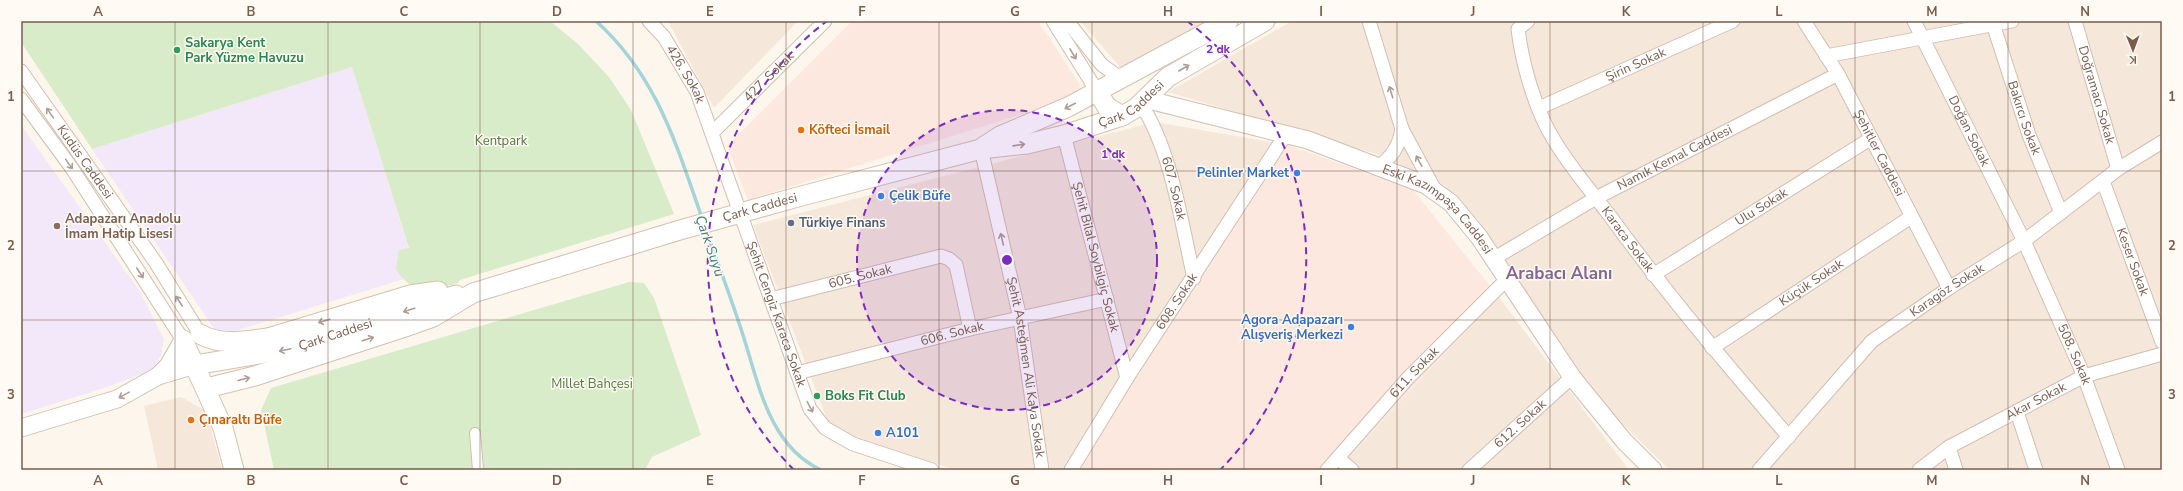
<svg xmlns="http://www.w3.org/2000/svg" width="2183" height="491" font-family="'Nunito Sans',sans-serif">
<rect width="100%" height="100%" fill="#fdf6ec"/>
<path fill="#f5e8da" d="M668,21H798L714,108Z
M1080,21H1208L1121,68Z
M1292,21H2162V470H1670L1599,401L1513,277L1444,185L1380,155L1168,92Z
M1155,122L1288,145L1078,470H956L831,430L753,225Z
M1498,296L1629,470H1337Z
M181,397L206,411L222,470H158L144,406Z"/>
<path fill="#fde8e0" d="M852,21H1038L1080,85L1077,97L748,200L727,146Z
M1288,145L1413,190L1498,296L1337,470H1078Z"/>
<path fill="#f3e8fa" d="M352,67L417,275L219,336L92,149Z
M21,125L139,290L164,339L161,355L152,370L107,387L21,414Z"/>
<path fill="#d8ecc9" d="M21,21H550L578,44L609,77L631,110L674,214L460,280L458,283C432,290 412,296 396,269L399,250L409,248L352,67L92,149L21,42Z
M629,282L644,283L654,298L701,435L652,457L645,470H274L261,410L271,388Z"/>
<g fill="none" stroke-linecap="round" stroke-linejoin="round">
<path stroke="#a5d3da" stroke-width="3.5" d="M596,21C657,76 676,144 702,218
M705,228C717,261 730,295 741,329C758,379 767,445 821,470"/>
<g stroke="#d1beb0" stroke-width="12">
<path id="pedestrian" d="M475,433L478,470"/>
</g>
<g stroke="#d1beb0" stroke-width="15">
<g id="minor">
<path id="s1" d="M649,21L664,37L697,92L810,409L825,428L853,444L932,470"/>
<path d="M1053,21L1097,91"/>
<path d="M1067,21L1102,65L1120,78"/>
<path d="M1369,21L1402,129L1436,192"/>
<path id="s2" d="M1528,21L1518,29C1522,63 1535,110 1554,140C1570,167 1591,191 1610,216C1666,293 1727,365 1789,437"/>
<path id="s3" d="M1804,21L1838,74L1949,288"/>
<path id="s4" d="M1914,21L2024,241L2084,376L2118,470"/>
<path id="s5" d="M1992,21L2029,135L2061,213"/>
<path id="s6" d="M2075,21L2118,169"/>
<path d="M1826,56L2012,21"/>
<path id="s7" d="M21,71L156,263L200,334"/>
<path d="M21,99L71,167L183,340"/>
<path id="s8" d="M1141,104C1172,152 1181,222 1194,278"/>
<path id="s9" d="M1539,108L1733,21"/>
<path id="s10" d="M712,133L825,21"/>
<path id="s11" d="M1064,135L1127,378"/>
<path id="s12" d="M981,149L1020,318L1042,470"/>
<path d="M1380,166C1393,155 1399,146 1402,129"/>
<path id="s13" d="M2103,181L2162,342"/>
<path id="s14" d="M1493,259L1596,198L1838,74"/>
<path id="s15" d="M1653,275L1870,139"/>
<path id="s16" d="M771,299L941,256L949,259L956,265L970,329"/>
<path id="s17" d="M1712,348L1911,217"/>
<path id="s18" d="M797,373L970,329L1107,299"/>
<path d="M2017,412L2036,470"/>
<path d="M1949,447L1956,470"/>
<path d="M1338,458L1352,470"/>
<path id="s19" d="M1071,470L1127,378L1286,134"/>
<path id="s20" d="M1327,470L1408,378L1507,279"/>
<path id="s21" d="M1469,470L1572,377"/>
<path id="s22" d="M1759,470L1872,341L1949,288L2024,241L2118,169L2162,142"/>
<path id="s23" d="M1919,470L1949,447L2084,376L2162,354"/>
</g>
</g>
<g stroke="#d1beb0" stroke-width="19">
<g id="tertiary">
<path id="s24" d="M1145,99L1308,140L1426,185L1451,203L1479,237L1572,377L1624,441L1653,470"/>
<path d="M158,376L168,366L183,340"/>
<path d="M21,428L117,399L158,376L195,365"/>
</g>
</g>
<g stroke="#d6c0b0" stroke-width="21">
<g id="secondary">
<path d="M1097,91L1107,107L1122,116"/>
<path d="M983,147L1000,136L1068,107L1228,21"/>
<path d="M200,334C220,346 246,341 268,338L410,295L438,291"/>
<path d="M183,340L223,428L234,470"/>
<path id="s25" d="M195,365L295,348L456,295"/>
<path id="s26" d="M207,388L255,376L405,327L433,317L473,293L680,230L794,198L981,149L1027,144L1064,135L1122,116L1136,108L1168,77L1265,21"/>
</g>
</g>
<use href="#pedestrian" stroke="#fff" stroke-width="10"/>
<use href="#minor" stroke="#fff" stroke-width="13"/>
<use href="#tertiary" stroke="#fff" stroke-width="17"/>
<use href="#secondary" stroke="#fff" stroke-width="19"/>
</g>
<defs><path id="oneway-shaft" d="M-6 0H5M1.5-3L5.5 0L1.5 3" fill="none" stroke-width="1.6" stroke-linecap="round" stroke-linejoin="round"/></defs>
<g stroke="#af9d94">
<use href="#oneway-shaft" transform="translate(1073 54) rotate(59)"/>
<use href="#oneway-shaft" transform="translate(1184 68) rotate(-30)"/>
<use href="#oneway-shaft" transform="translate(1391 92) rotate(-107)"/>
<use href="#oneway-shaft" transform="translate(1070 106) rotate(153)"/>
<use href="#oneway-shaft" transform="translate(50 113) rotate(-125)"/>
<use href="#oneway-shaft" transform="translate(1019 145) rotate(-8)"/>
<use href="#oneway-shaft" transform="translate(1419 161) rotate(-118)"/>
<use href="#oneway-shaft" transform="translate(69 164) rotate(55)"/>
<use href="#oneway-shaft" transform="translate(1002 239) rotate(-103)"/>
<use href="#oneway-shaft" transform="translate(140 273) rotate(57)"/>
<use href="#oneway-shaft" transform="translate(179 301) rotate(-123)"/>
<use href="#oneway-shaft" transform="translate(409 310) rotate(162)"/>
<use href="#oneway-shaft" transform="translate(324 321) rotate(163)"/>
<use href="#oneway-shaft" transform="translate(368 339) rotate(-18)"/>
<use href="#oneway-shaft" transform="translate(285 350) rotate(168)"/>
<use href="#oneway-shaft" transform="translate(244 379) rotate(-14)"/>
<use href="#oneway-shaft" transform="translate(124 395) rotate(151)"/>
<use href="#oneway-shaft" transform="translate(810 407) rotate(62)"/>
</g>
<path fill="none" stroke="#7a5c4d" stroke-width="1" stroke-opacity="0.55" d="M175,21V470M328,21V470M480,21V470M633,21V470M786,21V470M939,21V470M1092,21V470M1244,21V470M1397,21V470M1550,21V470M1703,21V470M1855,21V470M2008,21V470M21,171H2162M21,320H2162"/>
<circle cx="1007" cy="260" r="150" fill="#7b2cbf" fill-opacity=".12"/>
<g fill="none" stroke="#7b2cbf" stroke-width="2" stroke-dasharray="7 5">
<circle cx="1007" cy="260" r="150"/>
<path d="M794 470A299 299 0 0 1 827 21M1187 21A299 299 0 0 1 1220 470"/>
</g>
<g fill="#2e9e5b" stroke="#fffaf3" stroke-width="1.5">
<circle cx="177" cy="50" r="4"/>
<circle cx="817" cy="396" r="4"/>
</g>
<g fill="#e8710a" stroke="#fffaf3" stroke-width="1.5">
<circle cx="801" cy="130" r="4"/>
<circle cx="191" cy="420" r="4"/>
</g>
<g fill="#3f7fe0" stroke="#fffaf3" stroke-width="1.5">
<circle cx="1297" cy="173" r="4"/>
<circle cx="881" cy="196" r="4"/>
<circle cx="1351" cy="327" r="4"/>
<circle cx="878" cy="433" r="4"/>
</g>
<circle fill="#5c6f8a" stroke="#fffaf3" stroke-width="1.5" cx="791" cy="223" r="4"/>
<circle fill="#8d6e63" stroke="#fffaf3" stroke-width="1.5" cx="57" cy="226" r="4"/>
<g text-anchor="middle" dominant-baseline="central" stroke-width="3" stroke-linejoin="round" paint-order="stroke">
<g font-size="13" font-weight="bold" fill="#27864d" stroke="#fffaf3" text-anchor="start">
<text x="185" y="43">Sakarya Kent<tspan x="185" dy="15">Park Yüzme Havuzu</tspan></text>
<text x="825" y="396">Boks Fit Club</text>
</g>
<g font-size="13" fill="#7a5c4d" stroke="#fffaf3">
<text stroke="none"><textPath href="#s9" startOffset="106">Şirin Sokak</textPath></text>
<text stroke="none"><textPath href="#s1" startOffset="65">426. Sokak</textPath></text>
<text stroke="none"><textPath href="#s10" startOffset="80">427. Sokak</textPath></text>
<text stroke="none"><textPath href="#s6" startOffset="77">Doğramacı Sokak</textPath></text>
<text stroke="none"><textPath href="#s26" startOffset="971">Çark Caddesi</textPath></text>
<text stroke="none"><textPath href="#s5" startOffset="102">Bakırcı Sokak</textPath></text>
<text stroke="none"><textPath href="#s4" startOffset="123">Doğan Sokak</textPath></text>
<text stroke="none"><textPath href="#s3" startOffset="152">Şehitler Caddesi</textPath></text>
<text stroke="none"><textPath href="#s14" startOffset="208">Namık Kemal Caddesi</textPath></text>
<text stroke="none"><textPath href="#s7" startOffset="111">Kudüs Caddesi</textPath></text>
<text stroke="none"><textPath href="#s8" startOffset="91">607. Sokak</textPath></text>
<text stroke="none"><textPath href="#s26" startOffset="583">Çark Caddesi</textPath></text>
<text stroke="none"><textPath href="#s15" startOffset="128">Ulu Sokak</textPath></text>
<text stroke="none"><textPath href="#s24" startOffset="318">Eski Kazımpaşa Caddesi</textPath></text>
<text stroke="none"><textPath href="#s2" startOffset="254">Karaca Sokak</textPath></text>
<text stroke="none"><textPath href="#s11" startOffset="126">Şehit Bilal Soybilgiç Sokak</textPath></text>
<text stroke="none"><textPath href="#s13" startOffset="86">Keser Sokak</textPath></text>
<text stroke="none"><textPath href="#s16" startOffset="92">605. Sokak</textPath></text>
<text stroke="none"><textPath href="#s17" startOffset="119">Küçük Sokak</textPath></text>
<text stroke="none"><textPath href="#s22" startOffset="262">Karagöz Sokak</textPath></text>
<text stroke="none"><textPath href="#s19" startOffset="199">608. Sokak</textPath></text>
<text stroke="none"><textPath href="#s1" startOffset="322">Şehit Cengiz Karaca Sokak</textPath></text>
<text stroke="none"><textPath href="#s25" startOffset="144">Çark Caddesi</textPath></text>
<text stroke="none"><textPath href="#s18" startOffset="160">606. Sokak</textPath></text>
<text stroke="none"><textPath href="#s4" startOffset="370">508. Sokak</textPath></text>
<text stroke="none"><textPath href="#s12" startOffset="223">Şehit Asteğmen Ali Kaya Sokak</textPath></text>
<text stroke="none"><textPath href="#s20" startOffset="131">611. Sokak</textPath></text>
<text stroke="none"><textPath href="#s23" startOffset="136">Akar Sokak</textPath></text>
<text stroke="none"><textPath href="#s21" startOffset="69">612. Sokak</textPath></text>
</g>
<g font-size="13" font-weight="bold" fill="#c56008" stroke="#fffaf3" text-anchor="start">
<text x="809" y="130">Köfteci İsmail</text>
<text x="199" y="420">Çınaraltı Büfe</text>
</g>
<g font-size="13" fill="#537a41" stroke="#fffaf3">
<text x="501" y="141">Kentpark</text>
<text x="592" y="384">Millet Bahçesi</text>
</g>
<g font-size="13" font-weight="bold" fill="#366cbe" stroke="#fffaf3" text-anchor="end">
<text x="1289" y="173">Pelinler Market</text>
<text x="889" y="196" text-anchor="start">Çelik Büfe</text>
<text x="1343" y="320">Agora Adapazarı<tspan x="1343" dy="15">Alışveriş Merkezi</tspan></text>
<text x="886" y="433" text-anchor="start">A101</text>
</g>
<g font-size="13" font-weight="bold" fill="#785e54" stroke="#fffaf3" text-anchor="start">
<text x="65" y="219">Adapazarı Anadolu<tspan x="65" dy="15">İmam Hatip Lisesi</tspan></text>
</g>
<g font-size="13" font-weight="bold" fill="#4e5e75" stroke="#fffaf3" text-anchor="start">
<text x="799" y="223">Türkiye Finans</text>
</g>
<g font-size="14" font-style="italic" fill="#437c86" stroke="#fffaf3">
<text transform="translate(710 246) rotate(71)">Çark Suyu</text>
</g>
<g font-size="17" font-weight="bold" fill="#846695" stroke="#fffaf3">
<text x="1559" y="273">Arabacı Alanı</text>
</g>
</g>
<circle cx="1007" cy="260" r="6" fill="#7b2cbf" stroke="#fffaf3" stroke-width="2"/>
<g font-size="12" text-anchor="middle" font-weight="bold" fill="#7b2cbf" stroke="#fffaf3" stroke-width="3" stroke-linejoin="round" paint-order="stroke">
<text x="1218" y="53">2 dk</text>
<text x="1113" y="158">1 dk</text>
</g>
<rect width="2183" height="491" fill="none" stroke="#fffaf3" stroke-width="44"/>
<g transform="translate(2133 50) rotate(179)" stroke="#fffaf3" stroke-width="3" paint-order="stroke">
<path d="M0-3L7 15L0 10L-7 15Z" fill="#7a5c4d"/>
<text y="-6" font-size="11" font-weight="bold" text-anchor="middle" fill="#7a5c4d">K</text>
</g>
<rect x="22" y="22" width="2139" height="447" fill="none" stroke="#7a5c4d" stroke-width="1.5"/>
<g font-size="13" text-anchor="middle" font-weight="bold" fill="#7a5c4d">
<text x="98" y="16">A</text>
<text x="251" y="16">B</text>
<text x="404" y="16">C</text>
<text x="557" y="16">D</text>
<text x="710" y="16">E</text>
<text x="862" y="16">F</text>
<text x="1015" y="16">G</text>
<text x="1168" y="16">H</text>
<text x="1321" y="16">I</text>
<text x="1473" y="16">J</text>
<text x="1626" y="16">K</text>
<text x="1779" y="16">L</text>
<text x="1932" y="16">M</text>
<text x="2085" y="16">N</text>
<text x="11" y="101">1</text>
<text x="2172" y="101">1</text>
<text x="11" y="250">2</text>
<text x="2172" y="250">2</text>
<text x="11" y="399">3</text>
<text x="2172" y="399">3</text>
<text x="98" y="485">A</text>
<text x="251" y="485">B</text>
<text x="404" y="485">C</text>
<text x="557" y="485">D</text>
<text x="710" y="485">E</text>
<text x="862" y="485">F</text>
<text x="1015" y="485">G</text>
<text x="1168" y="485">H</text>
<text x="1321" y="485">I</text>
<text x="1473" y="485">J</text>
<text x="1626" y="485">K</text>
<text x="1779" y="485">L</text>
<text x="1932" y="485">M</text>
<text x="2085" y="485">N</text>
</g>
</svg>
